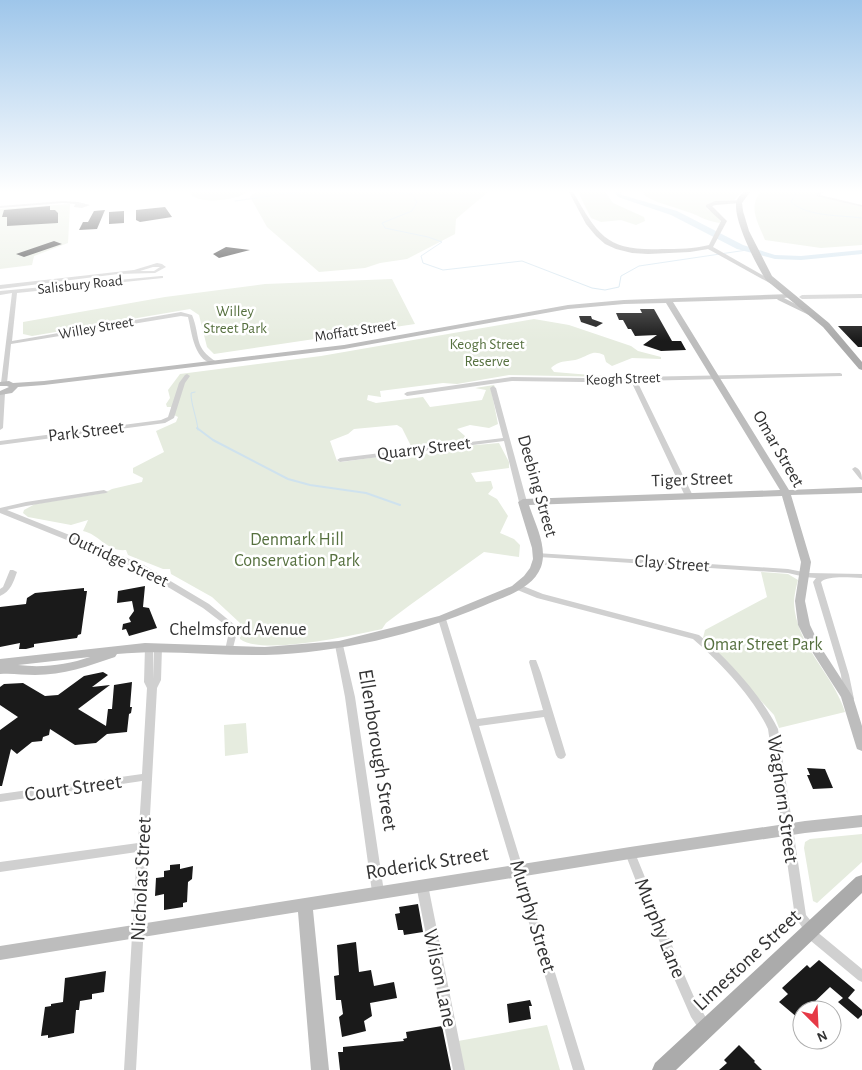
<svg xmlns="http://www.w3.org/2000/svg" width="862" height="1070" font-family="'Alegreya Sans',sans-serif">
<rect width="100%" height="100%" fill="#fff"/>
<path fill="#e6ecdf" d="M189,192H248C237,200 196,206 189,192Z
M255,192H488L456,219L455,234L407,259L380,263L365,268L319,272L267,227L250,197Z
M578,192H605L613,203L644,217L645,221L636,225L621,220L601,222L591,218Z
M644,192H742L734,200L715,201L706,206L707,209L718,216L721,223C709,222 701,217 691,213C675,207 659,204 645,196Z
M761,192H820L816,195L862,207V245L821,248L765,240C759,224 747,207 761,192Z
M70,204L68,243L34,256L32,265L0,269V209Z
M392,279L415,324L214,354L207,347L199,315L190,309L32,336L23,334V322L165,297L265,284Z
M534,319L569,325L631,346L638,351L661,357V359L632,358L612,366L606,362L604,355C594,350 590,354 581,358C570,363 562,358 551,368L554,372L615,377L509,375L457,384L443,383L380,391L381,397L368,395L367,400L376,403L423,397L430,407L482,400L486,390L475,388L494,385L495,387L491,389L498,424L489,428L470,425L457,429L465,436L462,441L411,446L402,428L397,425L354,429L348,434L330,441L337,461L342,462L377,457H409L465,446L499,443L509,462V468L471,473L476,482L491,481L493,488L488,494L497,499L508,516L500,533L514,539L520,545L519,557L484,552L410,605L386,623L382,629C353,635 262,656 240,639V623L212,597L171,574L170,569H163L128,555L126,550C107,552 99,534 83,531L88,520L71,525L28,517L23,513L24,510L35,504L104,493L112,489L142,482L143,478L133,473V468L164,452L156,431L176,422L178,417L174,415L171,407H167L166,404L170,398L168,390L180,374L321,356Z
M761,572L788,574L798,580C796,588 794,595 794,603C796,646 833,673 845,712L779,728L774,715L703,638L705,630L767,597Z
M246,723L248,753L225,756L224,725Z
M862,834V862L817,903L813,901L804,848L805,842L810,839Z
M547,1025L560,1070H464L458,1041Z"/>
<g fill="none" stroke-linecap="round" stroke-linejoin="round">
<path stroke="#cfe2ee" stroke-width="1" d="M393,192L412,194
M413,192L412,194L417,202L412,211L382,223L385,228L428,237L442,242L421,256L423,263L443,270L522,261L592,288L605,290L619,287L621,276L639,266L747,250
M794,192L795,195L791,202C808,217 840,215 862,218
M281,194L304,192
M235,201L278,195
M195,392L191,393C191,405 197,418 198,430"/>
<path stroke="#cfe2ee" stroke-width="2" d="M197,428L213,440L288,479L310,485L366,493L400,505"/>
<path fill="#cfe2ee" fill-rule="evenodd" d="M614,192H620L622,195L677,211L743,245L775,255L801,256L862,250V254L801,260L775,259L737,249L671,215L618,197Z"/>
</g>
<path fill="#1a1a1a" d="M50,206V210H55L58,213V223L7,226V217H2L4,210Z
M165,207L172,217L140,222L136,220V210Z
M105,210L97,229L79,230L83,222H88L94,211Z
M124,211V223L109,224V212Z
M54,241L62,244L24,257L16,254Z
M226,247L250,250L219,258L213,254Z
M640,309H654L672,341H681L686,350L661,351L643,345L657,335L635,336L631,329H628L623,320H619L616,313H642Z
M579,316H591L592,319L603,323L596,327L581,322Z
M838,326H862V347H858Z
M145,586L143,607L149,608L157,628L129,636L126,629L122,630L123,624L131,622L129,618L134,611L132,601L117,603L118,591Z
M84,588V591H87L81,634L78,635L77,638L34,644V647L26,649H19L20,643L0,647V607L26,604L27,598L35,593Z
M103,672L108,675L92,687L110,685L78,709L106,726L108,709H112L114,685L132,682L130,707H132L131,713L129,714L127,732L107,734L96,743L75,745L50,729L49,735L43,737L42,741L32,742L17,754L11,749L2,786H0V730L18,717L0,705V687L4,684L23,683L45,696L58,695L84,676Z
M807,768L825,769L833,788L813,789L807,775H810Z
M180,864V869L193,866L192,879L188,882L187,902L183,903V907L164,910V894L155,896L156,878L164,877V871L170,870V865Z
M418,904L423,932L404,935L403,930H398L395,914L400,913L399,907Z
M356,942L359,972L371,970L374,986L394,982L397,998L370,1003L372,1016L364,1021L366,1031L342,1037L339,1017L343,1014L341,1000H336L334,976L339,975L337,945Z
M819,960L855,990L848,998L862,1010V1015L858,1019L838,1002L843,998L830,987L806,1010H802V1014L798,1018L779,1002L788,994L782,988L807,965L810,968Z
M106,971L104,992L92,994V999L80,1001L79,1010H76L74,1033L48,1038V1035L41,1036L45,1007L51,1006V1004L63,1002L65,978Z
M530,1000L532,1006H529L531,1019L509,1023L507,1004Z
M442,1026L451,1070H340L338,1052H343V1047L404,1041L403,1039L407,1038L406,1032Z
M739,1045L755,1061L754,1062L762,1070H719L727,1063L724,1060Z"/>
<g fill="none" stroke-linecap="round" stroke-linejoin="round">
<path fill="#d0d0d0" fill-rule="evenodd" d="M819,192H823L820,195L862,205V207L816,196V194Z
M63,201L78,202L90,205L82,208L74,207L75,204L63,203L0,208V206Z
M157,263L162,264L166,267L155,273L118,274L0,289V285L134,270ZM153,267H160L154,271H140Z
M161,276H163V278L17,293L12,341L181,312L192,315C201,337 193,348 217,362V364C194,364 192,333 188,317L181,316L11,344L7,383L4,385L1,383L12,293L0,295V291Z
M862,294V298L802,299L799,297L802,295Z
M840,373L842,374V376L637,381L693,496L689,498L685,496L631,381L583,382L512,381L407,396L404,394L407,392L512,377L583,378L631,377L633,376L635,377Z
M187,374L190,376L185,383L174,418L165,423L0,445V441L161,420L168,417L179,383L185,375Z
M493,386L496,388L527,502L526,504H523L519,502L504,441L340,462L337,460L340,458L503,438L490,388Z
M2,391L5,393L3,428L0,430V392Z
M855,467C861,469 862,475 862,480L860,479L852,469Z
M104,490L108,492L106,493L26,506L7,510L142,564L209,604L236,626L237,632L232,652H226L225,650L229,632L228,627L203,608L136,568L0,513V508L26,502Z
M536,553L788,569L808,573L862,574V578C851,578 829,575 821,582L849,675L854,699L852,701L849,702L846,701L844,699L841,675L813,582L816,578L805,577L788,573L539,557L535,555Z
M10,570H13L17,572C13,583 11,591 0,596V589L3,587Z
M518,584L543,594L699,635C727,658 762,696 778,729L806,915L815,926L816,931L862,969V982L858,980L805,936L803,932L804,930L795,917L768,729C754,698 719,661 693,639L537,598L515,589L514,587Z
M442,616L445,617L446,619L477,719L543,710L529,662L530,660H536L541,673L566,755L564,758L561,759L558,758L556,755L544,717L479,726L585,1070H573L438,619L439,617Z
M339,642L342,643L343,645L355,697L384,892L382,895L378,897L374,895L372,892L345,697L335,645L336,643Z
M149,644L152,645L153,647V679L154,647L155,645H161L162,647L161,680L157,688L136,1070H124L137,852L0,872V862L138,843L142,781L0,802V794L142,774L147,688L144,682L145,647L146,645Z
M630,849L634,850L635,853C655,901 673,950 694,997C699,1008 707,1017 711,1028L709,1032L705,1034L701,1032L691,1017L673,976L625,853L626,850Z
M422,880L426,882L428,885L465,1070H453L416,885L418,882Z"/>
<path fill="#bdbdbd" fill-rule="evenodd" d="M569,192H573C599,237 607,251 662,249C678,249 694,249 709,245L721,221L706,207V205L715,201L742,200L743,201L740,203L716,205L712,206L727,221L713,247L780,285L775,286L708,249L690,252L648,254L632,253L616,249L605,244L596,236L586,224Z
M790,294L792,295V297L784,298L815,314V316H811L778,300L777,299L673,302L789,490L862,487V493L791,495L811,562L805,601L810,625L820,646L853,697L862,726V751L857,749L856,746L841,697L809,647L798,625L795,601L801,562L782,496L529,505C535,524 548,547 541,567C532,590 503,597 483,606C415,635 338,653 265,655C215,656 166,649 117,654L115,657C89,666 63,675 35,675C23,675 12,673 0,674V659L145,643L265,647L339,641L439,616L512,586L524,576L530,568L533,559L532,548L518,502L523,499L780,490L666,303L624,304L568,309L344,349L44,385L18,387L12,393L0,395V391L9,387L7,386H0V382L9,381L13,383L44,381L344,345L568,305L624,300ZM90,657C67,665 42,668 18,665Z
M862,815V827L805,833L630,859L313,910L329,1070H311L298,912L0,960V946L630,847L805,821Z"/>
<path fill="#ababab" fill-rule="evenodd" d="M744,192H750L742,203L743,211L749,231L772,276L829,323L862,362V370L859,369L823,327L766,280C756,265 735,223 736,205C736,199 740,195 744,192Z
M862,875V893L676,1070H652L655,1063L856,877Z"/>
</g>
<linearGradient id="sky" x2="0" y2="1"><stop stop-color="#9ec6ea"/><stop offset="0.56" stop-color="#fff"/><stop offset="1" stop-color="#fff" stop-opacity="0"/></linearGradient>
<rect width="862" height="341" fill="url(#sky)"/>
<g text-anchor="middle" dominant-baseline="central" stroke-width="5" stroke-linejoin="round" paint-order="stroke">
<g font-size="15" fill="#333" stroke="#fff">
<text transform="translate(80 285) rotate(-6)">Salisbury Road</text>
<text transform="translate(96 328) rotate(-10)">Willey Street</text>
<text transform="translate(355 331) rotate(-9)">Moffatt Street</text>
<text transform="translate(623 379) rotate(-2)">Keogh Street</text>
</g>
<g font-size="15" fill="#56703f" stroke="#fff">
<text x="235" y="311">Willey<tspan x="235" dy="17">Street Park</tspan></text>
<text x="487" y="344">Keogh Street<tspan x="487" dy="17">Reserve</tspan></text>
</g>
<g font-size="18" fill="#333" stroke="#fff">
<text transform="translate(86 432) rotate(-7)">Park Street</text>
<text transform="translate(424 449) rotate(-7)">Quarry Street</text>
<text transform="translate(778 449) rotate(60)">Omar Street</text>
<text transform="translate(692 480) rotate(-2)">Tiger Street</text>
<text transform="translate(537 486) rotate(74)">Deebing Street</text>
<text transform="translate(118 560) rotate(25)">Outridge Street</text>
<text transform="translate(672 564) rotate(4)">Clay Street</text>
<text x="238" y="630">Chelmsford Avenue</text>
</g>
<g font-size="18" fill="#56703f" stroke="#fff">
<text x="297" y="540">Denmark Hill<tspan x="297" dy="21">Conservation Park</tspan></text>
<text x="763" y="645">Omar Street Park</text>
</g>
<g font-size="21" fill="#333" stroke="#fff">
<text transform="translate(378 750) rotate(81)">Ellenborough Street</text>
<text transform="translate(73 788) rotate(-8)">Court Street</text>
<text transform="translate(783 799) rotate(82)">Waghorn Street</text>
<text transform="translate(427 863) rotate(-9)">Roderick Street</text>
<text transform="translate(141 879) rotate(-87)">Nicholas Street</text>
<text transform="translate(533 916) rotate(73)">Murphy Street</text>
<text transform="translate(660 928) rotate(68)">Murphy Lane</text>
<text transform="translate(747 960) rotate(-43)">Limestone Street</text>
<text transform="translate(440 978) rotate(78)">Wilson Lane</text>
</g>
</g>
<g transform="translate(817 1025) rotate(156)"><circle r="24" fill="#ffffff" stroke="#adadad"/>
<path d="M0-4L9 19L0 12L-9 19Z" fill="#e63946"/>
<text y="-8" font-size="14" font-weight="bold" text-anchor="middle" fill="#333333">N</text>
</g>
</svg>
